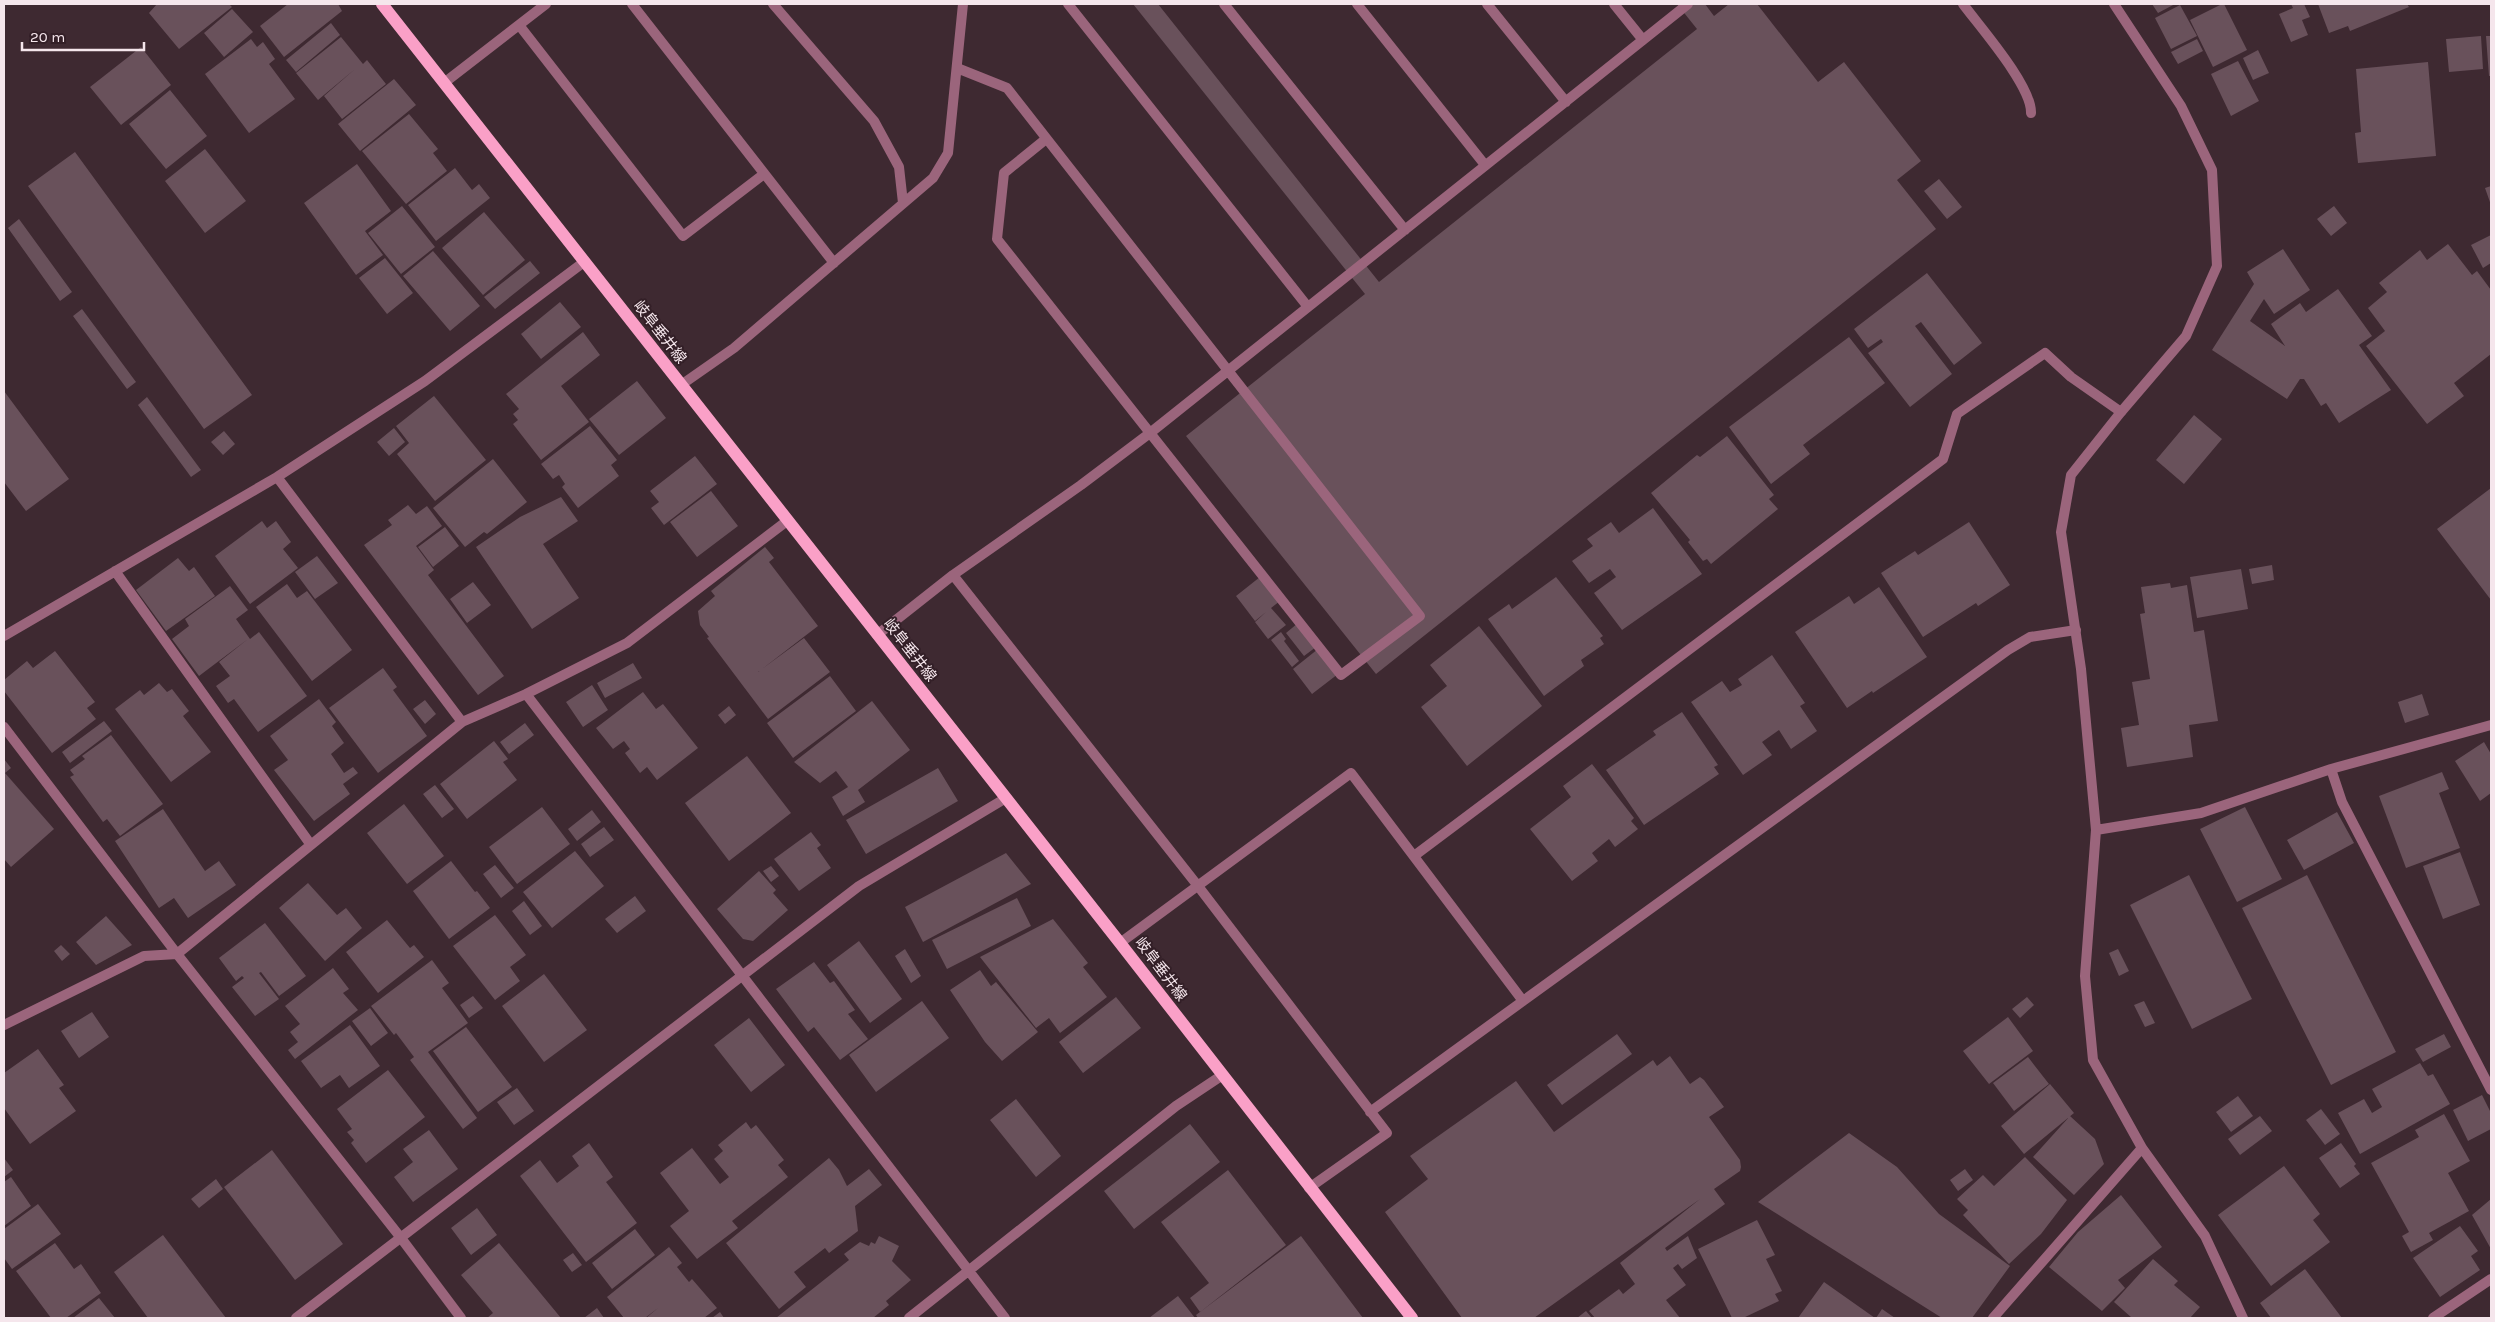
<svg xmlns="http://www.w3.org/2000/svg" width="2495" height="1322" font-family="Karla,'Noto Sans JP',sans-serif">
<rect width="100%" height="100%" fill="#3e2931"/>
<path fill="#69515b" d="M157,4H229L232,7L179,49L149,13Z
M288,4H338L342,11L284,57L260,26Z
M1133,4H1158L1379,282L1697,29L1677,4H1705L1714,16L1729,4H1757L1818,82L1844,62L1921,161L1897,180L1936,229L1376,674L1186,436L1365,294Z
M2152,4H2175L2158,13Z
M2222,4H2224L2247,50L2213,67L2190,20Z
M2291,4H2304L2310,17L2302,20L2308,35L2291,42L2279,14L2293,8Z
M2318,4H2407L2409,7L2350,31L2348,26L2329,33Z
M2180,5L2197,36L2171,49L2155,18Z
M232,9L253,32L224,57L204,33Z
M331,23L340,35L296,72L286,60Z
M2481,36L2483,69L2449,72L2446,39Z
M2486,36H2491V76H2489Z
M341,37L363,64L367,60L386,84L342,119L324,96L355,69L318,100L296,73Z
M251,39L257,47L263,42L275,59L269,64L295,99L249,133L205,74Z
M2197,39L2203,51L2178,64L2171,52Z
M141,47L171,85L121,125L90,87Z
M2258,50L2269,73L2253,80L2243,58Z
M2238,61L2259,101L2231,116L2211,74Z
M2428,62L2436,156L2358,163L2355,133L2361,132L2356,69Z
M394,79L416,105L360,151L338,124Z
M170,90L207,136L166,169L129,124Z
M409,114L438,149L433,153L447,171L406,204L362,151Z
M205,149L246,201L205,233L165,181Z
M75,152L252,395L204,429L28,186Z
M357,164L391,211L365,231L383,255L356,275L304,203Z
M455,168L472,190L479,184L490,198L436,241L408,205Z
M1939,179L1962,207L1947,219L1924,191Z
M2491,186V205L2485,188Z
M402,206L435,247L401,274L368,233Z
M2334,206L2347,223L2331,236L2317,219Z
M484,212L525,260L483,295L442,248Z
M19,219L72,292L60,301L8,228Z
M2491,235V263L2483,268L2471,245Z
M2448,244L2472,275L2477,271L2491,290V354L2454,383L2464,396L2427,424L2366,346L2385,331L2368,308L2387,292L2379,283L2420,250L2427,260Z
M2283,249L2310,290L2274,314L2264,299L2250,321L2285,346L2271,324L2300,303L2306,312L2338,289L2372,336L2359,345L2391,390L2339,423L2326,403L2321,406L2304,379H2300L2287,399L2212,350L2254,284L2247,272Z
M433,251L480,306L450,331L403,276Z
M385,258L413,293L387,314L359,278Z
M530,261L540,273L495,309L484,297Z
M1927,273L1982,343L1954,365L1921,322L1915,326L1952,374L1910,407L1868,353L1883,342L1881,339L1868,348L1854,329Z
M560,302L581,327L541,359L521,334Z
M82,309L136,382L127,389L73,316Z
M583,332L600,355L561,386L589,422L541,460L513,424L518,420L513,414L519,409L506,394Z
M1849,337L1885,383L1803,445L1810,454L1771,484L1729,427Z
M637,381L666,418L619,455L589,419Z
M4,391L69,479L26,511L4,482Z
M434,396L486,460L435,501L397,454L409,443L396,426Z
M147,397L201,470L191,477L138,405Z
M2194,415L2222,439L2184,484L2156,460Z
M590,426L617,460L611,465L619,476L578,508L562,487L565,484L559,475L553,479L541,464Z
M394,428L405,442L389,456L377,442Z
M224,431L235,444L223,455L211,442Z
M1727,436L1774,495L1769,499L1778,509L1711,564L1707,559L1703,561L1688,542L1690,540L1651,493L1697,455L1700,457Z
M695,456L717,484L664,525L651,508L659,502L650,491Z
M493,459L527,502L487,534L484,532L465,547L433,508Z
M2491,488V600L2437,529Z
M711,491L738,526L697,557L670,522Z
M561,497L578,521L543,544L579,598L532,629L476,547L520,517Z
M408,505L416,514L427,506L442,526L416,546L434,570L428,575L504,676L478,695L364,545L392,525L388,520Z
M1653,508L1702,574L1622,630L1594,593L1616,577L1610,569L1589,583L1572,561L1593,546L1587,539L1611,522L1619,533Z
M262,521L267,528L276,521L291,542L283,549L298,568L250,604L215,556Z
M1969,522L2010,585L1978,606L1976,603L1923,637L1881,573L1915,551L1918,555Z
M445,527L459,546L433,567L418,547Z
M765,547L774,558L769,562L818,626L758,672L804,638L830,672L768,719L707,638L709,637L700,625L698,611L715,596L711,591Z
M317,556L338,583L315,599L295,572Z
M178,558L189,571L194,567L215,596L166,631L136,590Z
M2272,565L2274,580L2252,584L2249,569Z
M2241,569L2248,609L2197,618L2190,577Z
M1260,577L1280,601L1271,608L1286,625L1268,639L1255,622L1266,612L1255,621L1236,596Z
M1556,577L1603,636L1600,638L1604,644L1581,660L1584,666L1544,696L1488,619L1509,604L1512,609Z
M473,582L491,605L467,623L450,599Z
M2170,583L2171,588L2187,585L2194,632L2204,630L2218,721L2189,725L2193,757L2127,767L2121,728L2139,725L2132,682L2150,679L2140,614L2145,613L2141,587Z
M287,584L297,598L307,591L352,650L312,681L256,607Z
M230,586L248,610L236,619L250,639L259,632L307,696L258,732L234,699L228,703L216,686L230,676L219,662L248,639L199,676L172,639L189,626L185,619Z
M1879,587L1927,657L1873,693L1872,691L1847,708L1795,632L1849,596L1854,604Z
M1298,623L1316,647L1304,656L1286,633Z
M1479,626L1542,706L1467,766L1421,707L1447,686L1430,665Z
M1281,632L1286,639L1284,641L1299,661L1292,667L1271,640Z
M1318,649L1338,674L1312,694L1293,669Z
M55,651L95,702L87,708L96,719L52,753L4,691V680L27,661L33,668Z
M1772,655L1805,703L1800,706L1817,731L1791,749L1779,730L1762,742L1772,755L1743,775L1691,702L1722,681L1730,692L1742,685L1738,679Z
M633,663L642,678L605,698L597,683Z
M383,668L397,687L393,690L427,736L378,773L329,708Z
M830,676L856,711L793,758L767,723Z
M159,683L167,692L172,689L189,711L183,716L211,752L171,782L115,709L140,690L144,695Z
M592,685L608,710L583,727L566,702Z
M643,692L656,709L663,704L698,748L657,780L647,767L640,773L625,753L630,749L624,741L613,749L596,728Z
M2422,694L2429,715L2405,723L2398,702Z
M319,699L336,722L332,726L344,743L331,754L344,773L353,767L358,773L343,784L350,794L314,821L274,770L288,760L270,736Z
M425,700L436,714L425,724L413,709Z
M872,701L910,750L858,790L865,802L843,816L832,797L848,787L836,771L820,783L794,762Z
M729,706L736,715L725,724L718,715Z
M1682,712L1718,765L1714,767L1719,774L1644,825L1606,770L1656,735L1653,731Z
M104,721L112,731L70,763L62,752Z
M525,723L534,735L509,754L500,742Z
M111,735L163,804L120,836L107,819L103,822L70,777L74,775L70,770L85,759L82,756Z
M494,741L508,759L503,762L517,780L467,819L440,784Z
M2484,742L2491,754V793L2480,801L2455,761Z
M747,756L791,813L729,861L685,803Z
M4,759L11,768L5,773L54,829L11,867L4,859Z
M1592,764L1634,818L1631,821L1638,829L1615,847L1609,839L1592,853L1598,861L1572,881L1530,829L1571,797L1563,786Z
M938,768L958,801L866,854L846,820Z
M2442,772L2449,789L2439,793L2460,848L2406,868L2379,796Z
M435,785L454,809L442,818L423,794Z
M404,804L444,856L407,884L367,833Z
M542,807L570,844L517,884L489,847Z
M2245,807L2282,879L2237,902L2200,829Z
M163,809L205,871L219,861L236,885L188,918L174,898L159,908L115,841Z
M592,810L601,822L577,841L568,829Z
M2337,812L2354,843L2304,870L2287,840Z
M604,827L614,840L590,857L581,844Z
M811,832L821,845L817,848L831,868L799,891L774,859Z
M575,851L604,886L552,928L523,892Z
M2460,852L2480,905L2443,919L2423,866Z
M1006,853L1031,884L923,942L905,907Z
M451,861L475,892L477,891L490,908L449,939L413,891Z
M495,865L514,888L501,898L483,874Z
M771,866L779,876L771,882L763,871Z
M759,871L776,890L773,893L788,910L753,941L743,939L717,909Z
M2189,875L2252,999L2192,1029L2130,905Z
M2307,875L2396,1052L2331,1085L2242,908Z
M308,883L337,915L346,908L362,928L325,961L279,908Z
M635,896L646,911L617,933L605,919Z
M1017,898L1031,926L947,969L932,940Z
M524,901L542,926L530,935L512,911Z
M495,915L526,955L510,967L520,981L495,1000L453,946Z
M106,916L132,945L96,965L76,942Z
M1053,919L1088,963L1083,967L1107,997L1060,1033L1049,1018L1036,1028L980,957Z
M387,920L410,948L414,945L424,957L378,993L346,952Z
M265,923L306,976L279,996L261,972L259,973L279,999L255,1016L232,987L244,978L242,976L236,981L219,958Z
M859,941L902,999L870,1023L827,965Z
M61,945L70,954L62,961L54,951Z
M905,949L921,976L911,983L895,956Z
M2118,949L2129,971L2119,976L2109,953Z
M432,960L449,983L442,988L468,1023L428,1052L477,1118L463,1129L410,1060L414,1057L396,1033L394,1035L371,1006Z
M814,962L830,983L834,981L855,1010L848,1014L868,1039L840,1060L814,1027L808,1032L776,989Z
M333,968L349,989L343,993L358,1010L295,1059L288,1050L298,1042L290,1032L300,1024L285,1006Z
M980,970L991,986L996,982L1038,1032L1002,1061L985,1042L950,990Z
M544,974L587,1030L544,1062L502,1006Z
M473,996L483,1008L469,1018L460,1005Z
M1116,997L1141,1028L1083,1073L1059,1042Z
M2027,997L2034,1005L2020,1018L2012,1009Z
M922,1001L949,1038L876,1092L849,1055Z
M2144,1001L2155,1023L2145,1027L2134,1005Z
M370,1008L388,1033L371,1046L352,1021Z
M92,1012L109,1037L79,1058L61,1031Z
M2008,1017L2033,1051L1989,1084L1963,1051Z
M749,1018L785,1065L751,1092L714,1045Z
M350,1025L380,1066L349,1088L340,1075L321,1088L301,1061Z
M466,1027L512,1087L478,1112L433,1051Z
M1617,1034L1632,1054L1562,1105L1547,1085Z
M2444,1034L2451,1047L2423,1062L2415,1049Z
M38,1049L64,1085L59,1088L76,1111L30,1144L4,1108V1073Z
M1670,1056L1690,1084L1700,1077L1704,1080L1724,1107L1709,1117L1740,1160L1741,1167L1740,1171L1714,1189L1725,1204L1665,1248L1667,1251L1688,1236L1697,1258L1682,1269L1678,1264L1673,1268L1686,1285L1666,1300L1680,1318H1595L1589,1311L1619,1289L1623,1294L1635,1284L1620,1263L1700,1199L1534,1318H1462L1385,1212L1428,1179L1410,1156L1516,1081L1554,1132L1653,1060L1657,1066Z
M2028,1057L2049,1084L2014,1111L1993,1083Z
M2420,1063L2428,1076L2433,1074L2450,1104L2360,1154L2338,1113L2364,1099L2372,1113L2382,1107L2372,1089Z
M388,1070L425,1117L366,1163L351,1143L354,1140L347,1132L352,1129L337,1109Z
M2050,1084L2074,1113L2024,1154L2001,1126Z
M517,1088L534,1111L514,1125L497,1102Z
M2482,1095L2491,1113V1129L2468,1141L2453,1110Z
M2238,1096L2253,1116L2231,1132L2216,1112Z
M1016,1099L1061,1156L1036,1177L990,1120Z
M2321,1109L2340,1134L2325,1145L2306,1120Z
M2444,1114L2470,1161L2448,1173L2469,1211L2429,1233L2433,1240L2411,1252L2402,1236L2409,1232L2371,1163L2419,1137L2415,1130Z
M2070,1116L2095,1139L2104,1164L2074,1195L2033,1157Z
M2260,1116L2272,1131L2240,1155L2228,1139Z
M746,1122L751,1129L756,1125L784,1160L778,1165L788,1177L732,1221L738,1228L697,1259L670,1226L689,1211L660,1173L692,1148L720,1184L729,1177L714,1159L723,1151L718,1145Z
M1190,1124L1220,1162L1134,1229L1104,1191Z
M429,1130L458,1169L413,1202L394,1177L413,1162L403,1149Z
M1849,1133L1897,1167L1939,1214L2010,1266L1972,1318H1942L1758,1202Z
M589,1143L613,1177L606,1182L637,1223L586,1262L520,1176L540,1160L557,1183L579,1166L572,1156Z
M2341,1143L2356,1164L2354,1166L2360,1174L2340,1188L2319,1158Z
M272,1150L343,1244L295,1280L224,1187Z
M2025,1157L2067,1200L2041,1234L2009,1264L1963,1215L1968,1210L1957,1199L1983,1175L1994,1186Z
M4,1158L13,1170L4,1177Z
M829,1158L839,1170L847,1186L869,1169L882,1185L855,1206L858,1231L829,1253L825,1248L794,1272L806,1287L779,1309L726,1243Z
M2284,1166L2320,1214L2313,1220L2330,1242L2271,1286L2218,1215Z
M1965,1169L1973,1180L1958,1191L1950,1180Z
M1228,1170L1286,1245L1200,1312L1190,1298L1209,1283L1161,1222Z
M11,1177L31,1206L4,1226V1182Z
M216,1179L223,1189L199,1208L191,1199Z
M2121,1195L2162,1247L2118,1280L2125,1288L2102,1311L2049,1267L2078,1232Z
M2491,1199V1249L2472,1215Z
M38,1204L61,1234L12,1269L4,1258V1229Z
M477,1208L497,1235L471,1255L451,1228Z
M1757,1220L1775,1255L1766,1259L1782,1291L1775,1294L1779,1301L1743,1318H1732L1698,1249Z
M2460,1226L2478,1251L2471,1256L2480,1270L2440,1297L2413,1258Z
M635,1229L655,1255L612,1289L592,1263Z
M163,1235L226,1318H148L114,1272Z
M879,1236L899,1246L892,1261L911,1280L886,1301L889,1305L873,1318H776L849,1260L844,1254L860,1242L869,1246L871,1242L875,1244Z
M1301,1236L1363,1318H1198L1196,1315Z
M55,1243L74,1269L81,1264L101,1293L66,1318H51L16,1271Z
M499,1243L561,1318H487L493,1313L461,1275Z
M669,1247L682,1263L677,1267L689,1282L692,1279L717,1308L704,1318H646L658,1308L645,1318H624L607,1297Z
M573,1253L582,1265L572,1272L563,1260Z
M2153,1259L2178,1281L2174,1285L2200,1307L2190,1318H2132L2114,1302Z
M2305,1269L2342,1318H2271L2260,1303Z
M1824,1282L1875,1318H1798Z
M1178,1296L1195,1318H1149Z
M99,1298L115,1318H73Z
M597,1308L604,1318H584Z
M1882,1309L1895,1318H1876Z
M1586,1311L1592,1318H1577Z
M720,1312L724,1318H712Z"/>
<g fill="none" stroke-linecap="round" stroke-linejoin="round">
<path stroke="#9b657c" stroke-width="10" d="M632,4L834,263
M773,4L874,121L899,167L903,203
M1068,4L1308,307
M1224,4L1405,230
M1357,4L1485,165
M1487,4L1566,102
M1614,4L1643,40
M1963,4C1980,27 2032,86 2031,113
M519,25L683,236L764,174
M957,68L1007,88L1420,616L1341,675L997,239L1004,173L1046,139
M444,83L546,4
M681,385L734,348L933,178L948,153L963,4
M953,575L1081,485L1150,433L1688,4
M877,635L953,575L1198,886L1387,1133L1309,1188
M1414,856L1943,459L1957,414L2045,353L2071,377L2121,412
M1120,943L1351,773L1523,1001L1370,1112
M1523,1001L2008,650L2030,637L2076,630"/>
<path stroke="#9b657c" stroke-width="10" d="M2114,4L2181,106L2212,170L2217,266L2186,336L2121,412L2071,475L2061,532L2081,669L2096,830L2085,976L2093,1060L2142,1148L2205,1236L2243,1318
M277,477L462,722
M115,571L311,845
M4,636L277,477L425,381L584,262
M526,694L1005,1318
M4,727L177,954L401,1238L461,1318
M2331,769L2342,802L2491,1090
M2096,830L2201,813L2331,769L2491,725
M4,1025L144,956L177,954L462,722L526,694L627,643L787,521
M296,1318L859,886L1006,798
M909,1318L1176,1106L1221,1076
M1993,1318L2142,1148
M2433,1318L2491,1279"/>
<path stroke="#faa0c7" stroke-width="12" d="M382,4L1120,943L1412,1318"/>
</g>
<g text-anchor="middle" dominant-baseline="central" stroke-width="4" stroke-linejoin="round" paint-order="stroke">
<g font-size="15" fill="#f5e6ec" stroke="#331f27">
<text transform="translate(660 332) rotate(52)">岐阜垂井線</text>
<text transform="translate(910 650) rotate(52)">岐阜垂井線</text>
<text transform="translate(1161 969) rotate(53)">岐阜垂井線</text>
</g>
</g>
<rect width="2495" height="1322" fill="none" stroke="#f5e6ec" stroke-width="10"/>
<path d="M22 42v8h122v-8" fill="none" stroke="#f5e6ec" stroke-width="2.5"/>
<text x="30" y="42" font-size="15" fill="#f5e6ec" stroke="#331f27" stroke-width="4" paint-order="stroke">20 m</text>
</svg>
